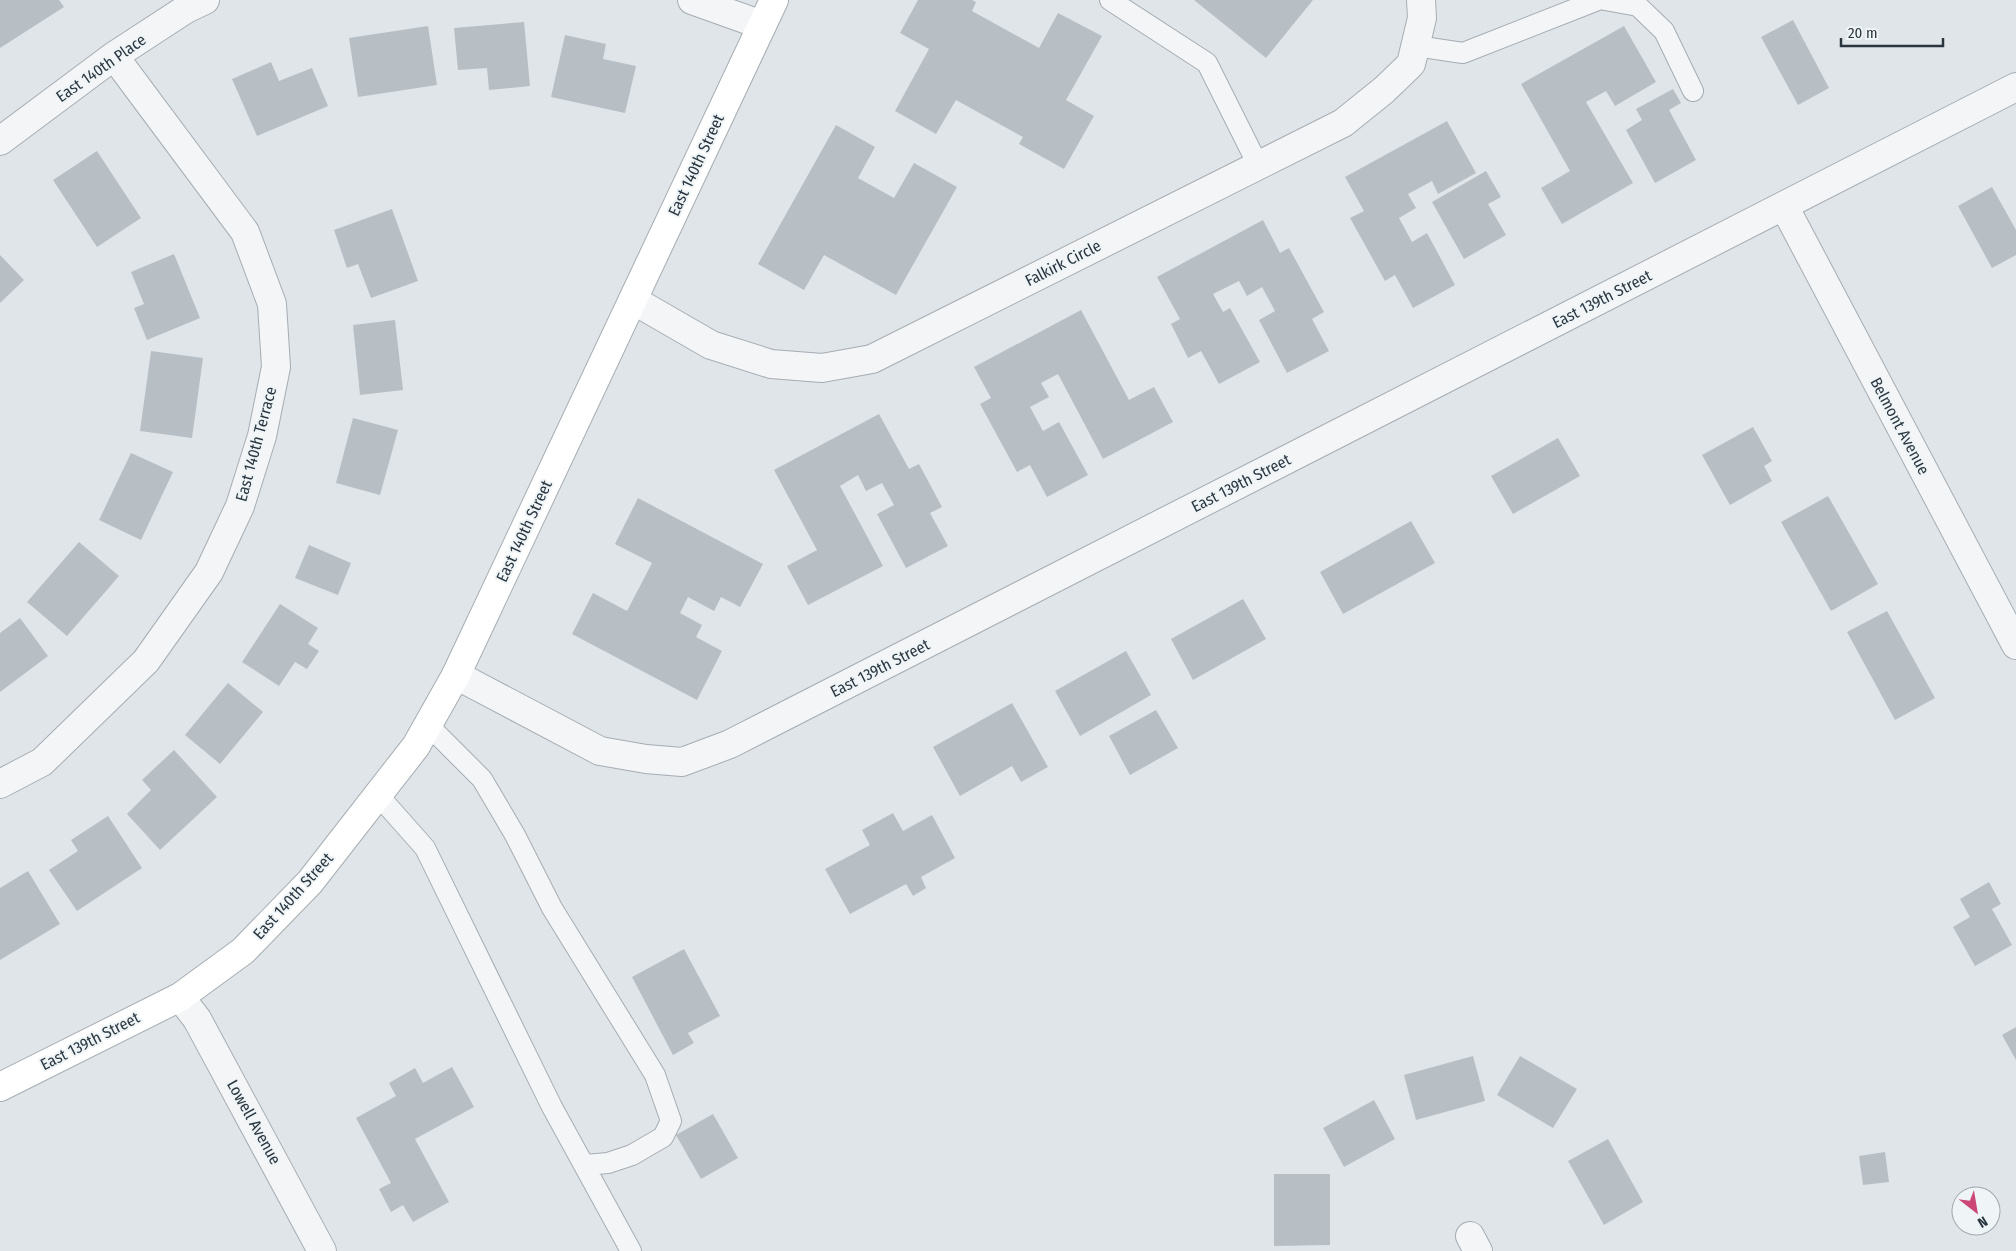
<svg xmlns="http://www.w3.org/2000/svg" width="2016" height="1251" font-family="'Fira Sans Condensed',sans-serif">
<rect width="100%" height="100%" fill="#e0e5e9"/>
<path fill="#b7bfc5" d="M0,0H59L64,7L0,48Z
M918,0H972L976,2L972,11L1039,48L1058,13L1102,36L1066,100L1094,116L1064,169L1019,144L1023,137L956,100L936,134L895,111L929,49L900,33Z
M1194,0H1313L1266,58Z
M1793,20L1829,88L1798,105L1761,37Z
M524,22L530,86L489,90L487,68L458,70L454,28Z
M428,26L437,85L358,97L349,38Z
M1624,26L1656,82L1615,106L1606,91L1586,102L1633,183L1562,224L1541,188L1570,171L1521,84Z
M565,35L606,44L603,59L636,66L625,113L551,97Z
M271,62L279,81L312,68L328,106L257,136L232,79Z
M1673,89L1681,103L1669,110L1696,160L1655,183L1626,130L1642,120L1636,109Z
M1447,121L1476,173L1438,194L1432,181L1408,194L1416,208L1399,218L1412,242L1427,233L1455,285L1413,308L1395,275L1385,281L1350,218L1364,211L1345,177Z
M836,125L875,147L858,178L894,198L914,163L957,187L896,295L824,255L804,290L758,264Z
M97,151L141,218L97,247L53,180Z
M1486,171L1501,197L1488,204L1506,235L1464,259L1432,202Z
M1992,187L2016,230V255L1992,268L1958,206Z
M392,209L418,281L371,298L358,264L347,268L334,230Z
M1263,220L1280,253L1289,248L1324,312L1312,319L1329,351L1287,373L1259,320L1275,311L1262,287L1247,296L1239,281L1213,294L1223,312L1230,308L1260,362L1219,384L1201,351L1188,358L1171,324L1180,319L1157,277Z
M174,254L200,318L147,340L134,308L144,304L131,272Z
M0,255L24,280L0,303Z
M1081,310L1129,400L1154,387L1173,422L1103,459L1058,374L1041,383L1049,397L1030,407L1043,431L1059,422L1088,475L1047,497L1030,465L1017,472L980,404L991,398L974,367Z
M395,320L403,390L360,395L353,325Z
M151,351L203,358L192,438L140,431Z
M879,414L909,469L919,464L942,507L930,513L948,546L906,568L877,514L894,505L882,483L866,491L858,475L840,486L883,566L808,605L787,566L817,550L774,470Z
M353,418L398,430L380,495L336,483Z
M1753,427L1772,461L1764,466L1772,481L1730,505L1702,455Z
M1558,438L1580,476L1513,514L1491,476Z
M131,453L173,472L141,540L99,520Z
M1828,496L1878,584L1831,611L1781,522Z
M638,498L763,564L740,607L721,597L714,611L688,597L680,613L702,625L696,637L722,651L697,700L572,634L593,593L627,611L652,563L615,544Z
M1411,521L1435,563L1343,614L1320,572Z
M79,542L119,576L67,636L27,602Z
M309,545L351,563L338,595L295,578Z
M1243,599L1266,639L1193,680L1171,639Z
M280,604L318,628L308,644L319,651L307,669L295,662L279,686L242,662Z
M1887,611L1935,698L1895,720L1847,632Z
M20,618L48,656L0,692V633Z
M1126,651L1151,695L1080,736L1055,691Z
M228,683L263,712L220,764L185,735Z
M1012,703L1048,767L1021,782L1012,766L960,796L933,747Z
M1156,710L1178,748L1130,775L1109,736Z
M174,750L217,797L160,850L127,814L151,790L142,780Z
M893,813L903,831L932,815L955,858L921,877L926,888L913,896L906,884L850,914L825,869L870,845L862,830Z
M108,816L142,868L77,911L49,870L78,851L71,840Z
M28,871L60,924L0,960V888Z
M1989,882L2001,904L1992,909L2012,945L1975,966L1953,927L1970,917L1960,899Z
M684,949L720,1016L688,1033L694,1043L673,1055L632,977Z
M2016,1027V1060L2002,1035Z
M1473,1056L1485,1101L1416,1120L1404,1075Z
M1520,1056L1577,1089L1553,1128L1497,1095Z
M452,1067L474,1107L415,1139L449,1202L413,1222L403,1205L391,1212L379,1189L391,1183L356,1118L396,1096L389,1083L415,1068L423,1083Z
M1374,1100L1395,1139L1344,1167L1323,1128Z
M713,1114L738,1158L701,1179L676,1135Z
M1608,1139L1643,1202L1604,1225L1568,1161Z
M1885,1152L1889,1182L1863,1185L1859,1156Z
M1274,1174H1330V1245L1274,1246Z"/>
<g fill="none" stroke-linecap="round" stroke-linejoin="round">
<g stroke="#a5adb3" stroke-width="22">
<path id="lane" d="M1110,0L1207,63L1258,165
M1605,0L1638,6L1664,31L1693,91
M1416,46L1463,53L1598,0
M428,725L482,779L515,835L552,908L655,1075L671,1121L663,1137L632,1155L608,1163L585,1165
M378,795L425,848L552,1107L631,1251"/>
</g>
<g stroke="#a5adb3" stroke-width="30">
<path id="street" d="M692,0L762,25
M0,141L114,56L186,9L205,0
M1784,206L2016,645
M633,300L711,345L771,364L822,368L872,359L1343,123L1384,90L1411,64L1422,18L1421,0
M456,675L600,751L646,759L682,762L730,744L2016,87
M0,784L42,762L146,661L209,572L240,506L262,436L276,367L272,304L245,232L114,56
M180,997L197,1019L322,1251
M1470,1236L1478,1251"/>
</g>
<g stroke="#a5adb3" stroke-width="30">
<path id="secondary" d="M0,1087L180,997L243,951L310,882L416,746L456,675L774,0"/>
</g>
<use href="#lane" stroke="#f3f5f7" stroke-width="20"/>
<use href="#street" stroke="#f3f5f7" stroke-width="28"/>
<use href="#secondary" stroke="#fff" stroke-width="28"/>
</g>
<g text-anchor="middle" dominant-baseline="central" stroke-width="4" stroke-linejoin="round" paint-order="stroke">
<g font-size="16" fill="#293640" stroke="#eff4f6">
<text transform="translate(101 68) rotate(-35)">East 140th Place</text>
<text transform="translate(696 165) rotate(-65)">East 140th Street</text>
<text transform="translate(1063 263) rotate(-27)">Falkirk Circle</text>
<text transform="translate(1602 299) rotate(-27)">East 139th Street</text>
<text transform="translate(1900 426) rotate(62)">Belmont Avenue</text>
<text transform="translate(256 444) rotate(-75)">East 140th Terrace</text>
<text transform="translate(1241 483) rotate(-27)">East 139th Street</text>
<text transform="translate(524 531) rotate(-65)">East 140th Street</text>
<text transform="translate(880 668) rotate(-27)">East 139th Street</text>
<text transform="translate(293 896) rotate(-48)">East 140th Street</text>
<text transform="translate(90 1041) rotate(-27)">East 139th Street</text>
<text transform="translate(254 1122) rotate(61)">Lowell Avenue</text>
</g>
</g>
<g transform="translate(1976 1211) rotate(149)"><circle r="24" fill="#eff4f6" stroke="#a0a8ad"/>
<path d="M0-4L9 19L0 12L-9 19Z" fill="#cc4775"/>
<text y="-8" font-size="14" font-weight="bold" text-anchor="middle" fill="#293640">N</text>
</g>
<path d="M1841 38v8h102v-8" fill="none" stroke="#293640" stroke-width="2.5"/>
<text x="1848" y="38" font-size="15" fill="#293640" stroke="#eff4f6" stroke-width="4" paint-order="stroke">20 m</text>
</svg>
